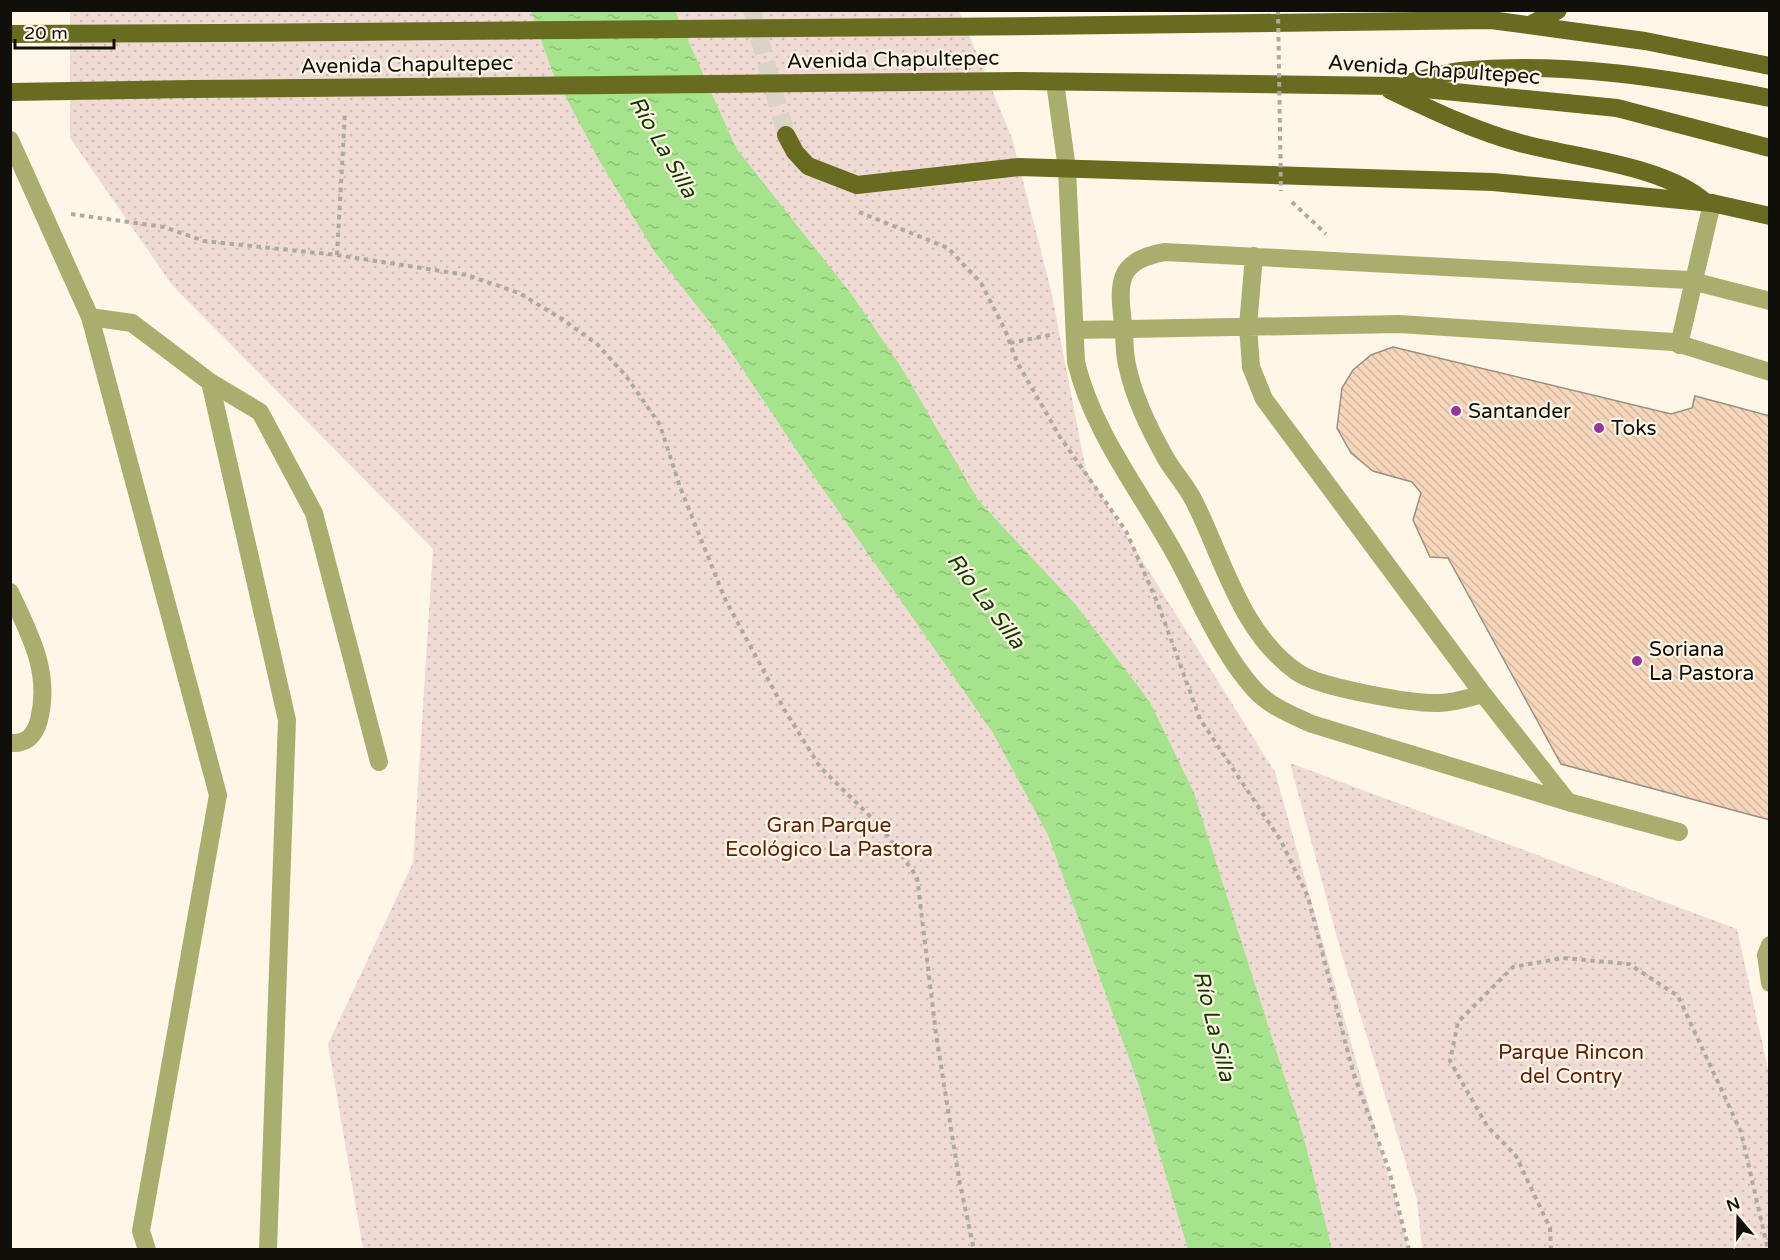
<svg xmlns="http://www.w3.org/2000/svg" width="1780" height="1260" font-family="'Varela Round',sans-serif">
<defs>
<pattern id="park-dots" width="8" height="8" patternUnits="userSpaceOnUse" patternTransform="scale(1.5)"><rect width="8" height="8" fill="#f0dbd4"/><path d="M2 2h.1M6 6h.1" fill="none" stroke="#cdbbb5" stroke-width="1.8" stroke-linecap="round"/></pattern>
<pattern id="water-ripples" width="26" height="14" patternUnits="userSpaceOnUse" patternTransform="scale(1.5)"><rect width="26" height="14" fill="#a6e38d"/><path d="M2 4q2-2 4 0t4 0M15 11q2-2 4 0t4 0" fill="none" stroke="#8ec278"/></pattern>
<pattern id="building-back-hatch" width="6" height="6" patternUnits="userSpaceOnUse" patternTransform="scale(1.5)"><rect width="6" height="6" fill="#f6d6ba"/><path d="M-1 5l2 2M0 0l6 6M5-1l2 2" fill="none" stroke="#d2b69f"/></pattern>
</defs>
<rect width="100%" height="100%" fill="#fef7e7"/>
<path fill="url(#park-dots)" d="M70,11H959L1012,138L1051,290L1086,471L1275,772L1409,1249H363L328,1044L413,863L433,549L172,285L70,138Z
M1290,763L1737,929L1769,1073V1249H1422L1417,1200L1341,952Z"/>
<path fill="url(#water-ripples)" d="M531,11H675L736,148L852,295L903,370L978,500L1076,605L1150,702L1194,793L1303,1135L1332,1249H1188L1139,1086L1048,835L993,733L807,466L722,338L654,251L600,162L552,71Z"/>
<path fill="url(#building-back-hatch)" stroke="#9b8e83" stroke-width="1.5" d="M1393,347L1671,414L1692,408L1695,396L1770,416V820L1561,764L1448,558L1430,557L1413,520L1421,493L1412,482L1373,471L1351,453L1337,428L1342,388L1353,370L1371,355Z"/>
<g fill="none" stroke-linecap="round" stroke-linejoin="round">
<path stroke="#dad4c6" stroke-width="18" stroke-dasharray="18 9" stroke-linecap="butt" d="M752,10L786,135"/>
<path stroke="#afaa9e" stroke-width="4" stroke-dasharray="4.5 4.5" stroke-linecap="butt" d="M1292,202L1326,234
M859,212L948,248L981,283L1005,330L1017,362L1060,437L1126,531L1158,604L1200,719L1281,841L1308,897L1353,1072L1389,1170L1409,1250
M71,214L164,227L204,241L337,255L467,275L519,293L562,319L597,344L626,376L660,425L680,487L725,599L784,709L820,767L882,828L917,877L936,1034L959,1179L974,1250
M337,255L345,112
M1010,343L1050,335
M1551,1250L1550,1228L1516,1156L1487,1126L1450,1061L1458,1022L1513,967L1563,958L1629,964L1678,996L1741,1132L1768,1250"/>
<path stroke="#a9ae6f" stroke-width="18" d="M1055,82L1067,169L1076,362C1093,433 1141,492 1176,556C1200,600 1220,651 1254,689C1269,706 1292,715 1312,724L1568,802L1679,832
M10,140L90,317L218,795L141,1231L147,1250
M1254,256L1248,326L1251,367L1264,399L1483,694L1568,802
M90,317L132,323L210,382L287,720L268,1250
M1076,330L1399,324L1673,342L1770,372
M1679,345L1712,203
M210,382L260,412L314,513L379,762
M10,592C30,635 51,672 39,720C35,735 27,744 10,743
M1483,694C1468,698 1454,703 1439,703C1412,704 1317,687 1297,672C1241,633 1224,561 1195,503C1187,486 1174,473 1165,457C1149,428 1134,398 1127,365C1124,352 1125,338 1123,324C1118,282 1117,260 1165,252L1688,280L1770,301
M1770,945L1766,955L1770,983"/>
<path stroke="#686c21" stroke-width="18" d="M1530,25L1558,10
M1034,26L1491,20L1645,41L1770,66
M10,34L218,33
M1020,81L1394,86L1617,108L1770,148
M1411,82C1427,78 1444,73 1460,71C1564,61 1668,78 1770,98
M1390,90C1432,110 1475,131 1520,143C1574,158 1664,165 1705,202
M10,92L192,89
M786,135L795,152L808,166L857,185L1019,167L1493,182L1712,203L1770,216"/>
<path stroke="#afaa9e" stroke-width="4" stroke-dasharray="4.5 4.5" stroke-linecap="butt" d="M1278,10L1281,191"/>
<path stroke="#686c21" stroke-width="18" d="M218,33L1034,26
M192,89L1020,81"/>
</g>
<g fill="#96359d" stroke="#fef7e7" stroke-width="2">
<circle cx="1456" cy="411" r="6"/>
<circle cx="1599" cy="428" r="6"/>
<circle cx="1637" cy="661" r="6"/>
</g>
<g text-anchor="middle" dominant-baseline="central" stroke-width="4.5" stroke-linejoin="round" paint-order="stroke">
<g font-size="21" fill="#110f0a" stroke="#fef7e7">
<text transform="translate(893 60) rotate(-1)">Avenida Chapultepec</text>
<text transform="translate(407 65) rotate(-1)">Avenida Chapultepec</text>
<text transform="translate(1434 70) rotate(4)">Avenida Chapultepec</text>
</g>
<g font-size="21" fill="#110f0a" stroke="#fef7e7" text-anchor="start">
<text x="1468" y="411">Santander</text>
<text x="1611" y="428">Toks</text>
<text x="1649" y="649">Soriana<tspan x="1649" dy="24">La Pastora</tspan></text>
</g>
<g font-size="21" fill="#5f210c" stroke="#fef7e7">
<text x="829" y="825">Gran Parque<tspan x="829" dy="24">Ecológico La Pastora</tspan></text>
<text x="1571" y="1052">Parque Rincon<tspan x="1571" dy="24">del Contry</tspan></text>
</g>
<g font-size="22" font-style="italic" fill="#153a00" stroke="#fef7e7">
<text transform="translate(663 147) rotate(60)">Río La Silla</text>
<text transform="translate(986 601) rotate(53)">Río La Silla</text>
<text transform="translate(1214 1026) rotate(76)">Río La Silla</text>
</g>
</g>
<rect width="1780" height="1260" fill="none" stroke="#110f0a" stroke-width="24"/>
<g transform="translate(1738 1218) rotate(340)" stroke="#fef7e7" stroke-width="4.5" paint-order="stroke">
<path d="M0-4.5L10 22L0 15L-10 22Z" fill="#110f0a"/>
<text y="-9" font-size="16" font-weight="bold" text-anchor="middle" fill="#110f0a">N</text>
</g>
<path d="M15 39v9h99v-9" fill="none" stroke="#110f0a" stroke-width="3"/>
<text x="24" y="39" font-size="18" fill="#110f0a" stroke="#fef7e7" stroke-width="4.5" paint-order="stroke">20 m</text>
</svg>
